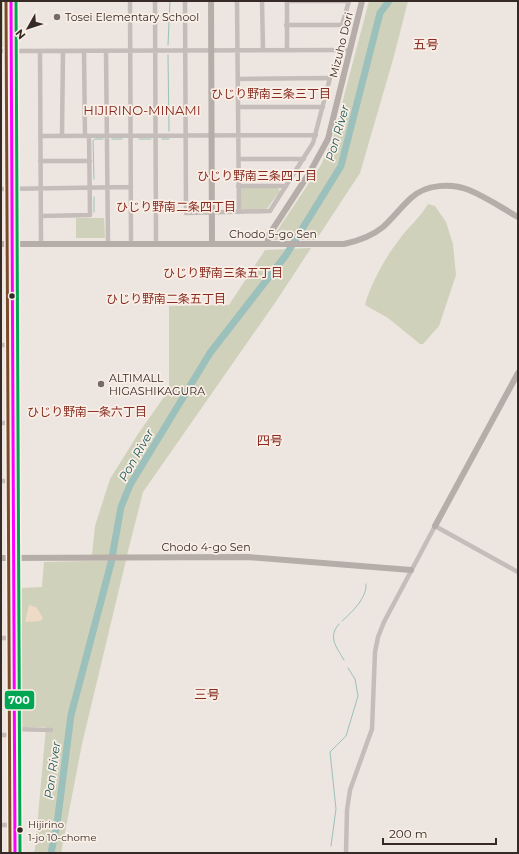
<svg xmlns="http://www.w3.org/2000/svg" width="519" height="854" font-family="Montserrat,'Noto Sans JP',sans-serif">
<rect width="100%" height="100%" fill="#ece5e0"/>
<path fill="#d0d1ba" d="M1,1H5L4,47H1Z
M369,1H408L394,56L360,173L316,240H271L321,165L333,138Z
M241,188H278L280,191L266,210L243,211L241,208Z
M428,204L435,206L446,222L453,244L456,275L439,326L423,344H420L388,318L365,305C370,285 386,256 399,240C408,227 420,218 428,204Z
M76,218H104L105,238H76Z
M311,248L277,300L143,492L127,555H92L95,526L110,479L138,434L169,390V306L229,305L265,250Z
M126,560L82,744L61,853H32L35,850L46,727H18L20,588L42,587L44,562Z"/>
<path fill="#eedac6" d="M29,605L36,607L43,618L40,621L25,622Z"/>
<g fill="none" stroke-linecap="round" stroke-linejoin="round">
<path stroke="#9cc0bb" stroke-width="1" d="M168,45L170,1
M168,55L169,131
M112,139H122
M139,139H151
M162,139H169
M94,179L93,141L95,139H103
M94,197V212
M342,621C352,612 367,598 366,584
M339,624C327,637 337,648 344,660
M331,846L336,809L330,752L346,736L358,696L355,679L348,668"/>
<path stroke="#9cc0bb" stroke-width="7" d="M51,853L57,824L71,715L111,563L121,507L130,485L210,353L286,255L341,166L380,13L389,1"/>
<path stroke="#c5bdb9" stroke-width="4.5" d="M130,1L131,243
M155,1L156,243
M185,1L186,213L270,211L313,143L330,78L238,79
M237,1L239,212
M262,1L263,50
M287,1H349
M287,1V50
M286,25H342L349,1
M1,51L350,50
M40,51L41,244
M84,51L85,136
M106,51L108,244
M239,107H323
M40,136L316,135
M62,136L63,51
M239,159H304
M40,161H90
M238,186H286
M1,189L131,187
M41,216L90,215L89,136
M1,345H13
M1,423H14
M1,481H14
M1,638H15
M15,729L51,730
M1,735H15
M1,825H15
M346,853L347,810L350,790L372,729L375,652L378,637L384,622L435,526L518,572"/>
<path stroke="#b6ada9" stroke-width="6" d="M11,1L15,853
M211,1L212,243
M1,244H344C358,241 372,236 383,227C393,218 401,207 411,198C426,184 451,183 469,190C486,197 502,208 518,217
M267,244L269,235L310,172L328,139L362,1
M435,526L518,373
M1,558L248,557L411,570"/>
<g stroke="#faefe7" stroke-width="6">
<path id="bus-1" d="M11,1L15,853"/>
</g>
<g stroke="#faefe7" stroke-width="6">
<path id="bus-2" d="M6,1L10,853"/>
</g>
<g stroke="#faefe7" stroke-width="6">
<path id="bus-3" d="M16,1L20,853"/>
</g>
<use href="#bus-1" stroke="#f0f" stroke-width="3"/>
<use href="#bus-2" stroke="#7a4b2a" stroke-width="3"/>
<use href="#bus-3" stroke="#00a651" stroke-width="3"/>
</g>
<g fill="#766b68" stroke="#faefe7" stroke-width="1.5">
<circle cx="57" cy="17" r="4"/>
<circle cx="101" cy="384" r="4"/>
</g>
<g fill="#362a27" stroke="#faefe7" stroke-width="1.5">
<circle cx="12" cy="296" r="3.5"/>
<circle cx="20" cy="830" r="3.5"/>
</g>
<g text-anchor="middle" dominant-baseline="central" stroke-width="3.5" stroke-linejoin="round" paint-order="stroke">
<g font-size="10" fill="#362a27" stroke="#faefe7" text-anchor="start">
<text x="28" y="824">Hijirino<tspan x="28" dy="13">1-jo 10-chome</tspan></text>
</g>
<g font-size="11" fill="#362a27" stroke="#faefe7" text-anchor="start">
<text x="65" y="17">Tosei Elementary School</text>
<text x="109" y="378">ALTIMALL<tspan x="109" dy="13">HIGASHIKAGURA</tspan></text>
</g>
<g font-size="11" fill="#362a27" stroke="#faefe7">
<text transform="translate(341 45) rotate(-76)">Mizuho Dori</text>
<text x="273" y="234">Chodo 5-go Sen</text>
<text x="206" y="547">Chodo 4-go Sen</text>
</g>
<g font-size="12" fill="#872b1f" stroke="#faefe7">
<text x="271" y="93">ひじり野南三条三丁目</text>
<text x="257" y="175">ひじり野南三条四丁目</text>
<text x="176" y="206">ひじり野南二条四丁目</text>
<text x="223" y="272">ひじり野南三条五丁目</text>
<text x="166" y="298">ひじり野南二条五丁目</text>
<text x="87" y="411">ひじり野南一条六丁目</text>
</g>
<g font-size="12" font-style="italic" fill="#1c5955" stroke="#faefe7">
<text transform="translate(337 133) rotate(-74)">Pon River</text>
<text transform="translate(136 455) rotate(-60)">Pon River</text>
<text transform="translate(52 770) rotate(-82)">Pon River</text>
</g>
<g font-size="13" fill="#872b1f" stroke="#faefe7">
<text x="426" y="44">五号</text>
<text x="142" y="110">HIJIRINO-MINAMI</text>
<text x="270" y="440">四号</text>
<text x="207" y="694">三号</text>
</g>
</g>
<rect stroke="#faefe7" stroke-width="1.5" x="4" y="690" width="31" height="20" rx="4" fill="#00a651"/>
<g font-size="11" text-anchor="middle" font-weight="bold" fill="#fff">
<text x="19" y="704">700</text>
</g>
<rect width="519" height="854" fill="none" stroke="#362a27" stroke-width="4"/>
<g transform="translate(28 28) rotate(231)" stroke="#faefe7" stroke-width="3" paint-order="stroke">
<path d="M0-3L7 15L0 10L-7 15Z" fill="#362a27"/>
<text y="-6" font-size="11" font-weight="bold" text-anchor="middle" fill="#362a27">N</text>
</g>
<path d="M383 838v6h113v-6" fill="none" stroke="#362a27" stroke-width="2"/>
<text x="389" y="838" font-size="12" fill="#362a27" stroke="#faefe7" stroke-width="3" paint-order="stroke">200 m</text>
</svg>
